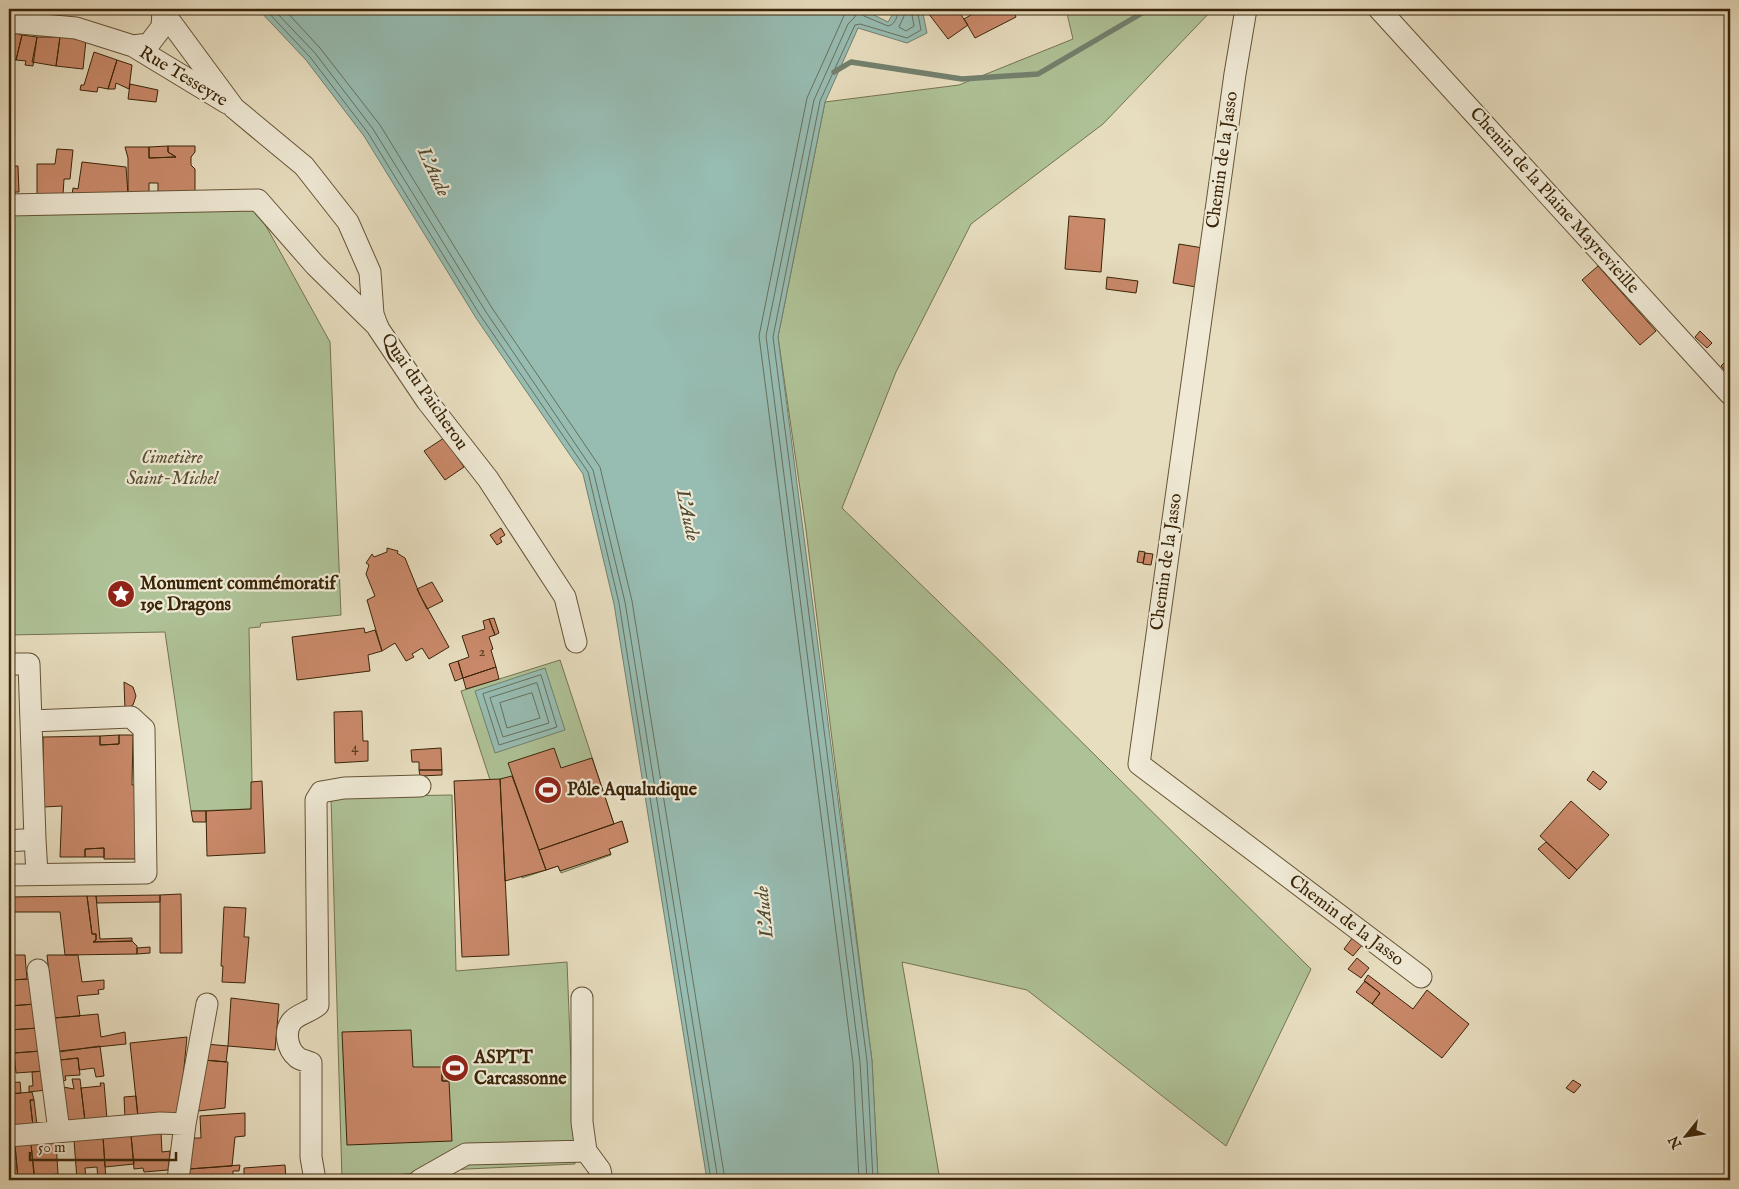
<svg xmlns="http://www.w3.org/2000/svg" width="1739" height="1189" font-family="'IM FELL English',serif">
<rect width="100%" height="100%" fill="#e7ddbf"/>
<filter id="stains"><feTurbulence type="fractalNoise" baseFrequency=".004" numOctaves="4"/><feColorMatrix values="0 0 0 0 .2 0 0 0 0 .09 0 0 0 0 .02 0 0 0 .5 -.17"/></filter>
<radialGradient id="worn" r=".72"><stop offset=".6" stop-color="#630" stop-opacity="0"/><stop offset="1" stop-color="#630" stop-opacity=".3"/></radialGradient>
<path fill="#afc297" stroke="#747450" d="M1066,9H1213L1103,124L971,224L896,372L842,508L1005,666L1311,969L1226,1146L1027,990L902,962L940,1180H878L872,1061L806,530L778,337L825,102L959,85L1073,39Z
M256,208L330,342L341,615L261,623L260,627L249,628L252,782L251,809L191,811L165,632L9,635V212Z
M560,660L614,824L622,821L628,842L609,849L611,855L561,873L558,866L522,878L461,691Z
M452,795L456,971L567,962L575,1164L446,1170L342,1180L331,797Z"/>
<path fill="#97bcb2" stroke="#72806e" d="M258,9H867L866,11L888,22L894,12L890,9H922L927,33L907,43L858,28L825,102L778,337L872,1061L878,1180H707L614,604L583,474L476,318L364,136L306,60Z
M545,668L565,730L495,753L475,691Z"/>
<g fill="none" stroke-linecap="round" stroke-linejoin="round">
<path stroke="#68705d" stroke-width="1" d="M265,9L310,57L368,133L480,315L588,472L619,603L711,1180
M273,9L315,53L373,129L486,312L593,470L625,602L718,1180
M284,9L320,48L380,125L492,308L600,467L632,601L725,1180
M847,9L807,98L759,336L853,1063L859,1180
M855,9V17L848,24L814,100L766,336L860,1062L867,1180
M861,9L864,16L888,26C895,25 899,15 897,9
M904,9V16L899,27L906,31L914,26L911,9
M541,675L557,727L499,745L483,694Z
M537,683L549,723L503,737L490,698Z
M532,693L540,718L507,728L500,703Z
M873,1180L867,1061L773,337L820,101L855,25L860,24L907,38L921,30L917,9"/>
<path stroke="#72806e" stroke-width="5.5" d="M834,72L851,62L962,79L1038,74L1149,9"/>
</g>
<path fill="#c9896a" stroke="#3a2508" d="M925,9H957L968,25L948,39Z
M981,9H1013L1016,17L975,38L964,19Z
M12,32L22,35L16,60L9,59Z
M22,35L37,37L33,66L25,65L26,61L16,60Z
M37,37H60L56,66L32,62Z
M60,37L86,40L83,69L56,66Z
M94,52L117,60L108,89L98,87L97,92L80,90L81,85H84Z
M117,60L132,65L129,89L116,83L115,89H108Z
M130,84L158,90L156,102L128,99Z
M168,146V152L176,157L149,158V147Z
M168,146H195V152L191,157V165L195,169V192L158,193V183H149V193L128,194V158L125,147H149V158L176,157L168,152Z
M57,149L73,150L70,179H64L63,195H37V164H55Z
M82,162L126,167L128,194L72,195L73,188L78,189Z
M9,166H18L19,192H15V196H9Z
M1069,216L1105,219L1101,272L1065,269Z
M1179,244L1203,248L1196,287L1173,283Z
M1598,266L1656,331L1640,345L1582,280Z
M1107,277L1138,281L1136,293L1106,289Z
M1700,331L1712,343L1707,348L1695,337Z
M1730,357V376L1721,366Z
M444,438L464,467L445,480L424,451Z
M501,528L505,535L500,538L502,542L497,545L490,535Z
M387,548L398,551L397,553L405,558L420,595L449,647L429,659L422,648L412,654L414,657L406,661L395,643L382,651L367,600L375,596L366,574L369,565L366,563L372,554L374,557L387,552Z
M1139,551L1145,552L1143,563L1137,562Z
M1145,553L1153,554L1151,565L1143,564Z
M432,582L443,601L427,609L417,589Z
M494,618L499,633L495,635L489,619Z
M489,619L495,635L489,637L493,649L491,650L496,667L463,678L458,661L469,657L462,636L485,629L483,621Z
M364,628L365,633L375,630L382,651L368,655L370,671L297,680L292,637Z
M458,661L463,678L455,681L449,664Z
M496,667L499,679L466,689L463,678Z
M124,682L133,687L136,696L133,705L125,710Z
M362,711L363,741H368V761L335,763L334,712Z
M119,735H133L132,785H135L136,859H104V848L85,849V857H60L62,806L44,807L43,737L100,736V745L119,744Z
M119,735V744L100,745V736Z
M441,748L442,770H419V762H412L411,750Z
M554,748L561,768L592,758L614,824L539,850L508,763Z
M419,770H442V775L420,776Z
M1593,771L1607,782L1600,790L1587,780Z
M512,776L546,870L505,881L500,779Z
M500,779L509,955L462,957L454,781Z
M262,781L265,853L207,856L206,811L251,809V782Z
M1571,801L1609,835L1577,870L1540,836Z
M191,811H206V822H193Z
M622,821L628,842L609,849L611,854L560,871L558,866L546,870L539,850Z
M1546,842L1577,870L1569,879L1538,849Z
M104,848V857H85V849Z
M181,894L182,953H160V895Z
M160,895V902L97,903L96,896Z
M87,896L92,934H96V940L93,942L132,941L137,946V954L65,955L60,912H9V897Z
M87,896H96L100,939L132,938V941L93,942L96,940V934H92Z
M224,907L246,908L244,937H249L245,983L222,982L223,966H221Z
M1353,937L1363,944L1353,956L1344,949Z
M150,947V953L137,954V948Z
M9,955H25L27,979L9,980Z
M47,955H78L82,982L104,980V989L98,990L99,994L77,996L80,1016L54,1018Z
M1357,958L1369,968L1361,978L1348,969Z
M1368,975L1413,1009L1427,990L1469,1024L1442,1058L1372,1004L1380,993L1364,981Z
M32,979L35,1004L9,1006V980Z
M1365,981L1380,993L1372,1004L1356,992Z
M231,998L279,1004L275,1050L228,1046Z
M35,1004L38,1028L9,1030V1006Z
M98,1014L101,1037L125,1032L126,1044L59,1051L54,1018Z
M38,1028L41,1051L14,1053L12,1034L9,1035V1030Z
M411,1030L413,1067H442V1081H449L452,1141L347,1145L342,1032Z
M187,1037L180,1109L177,1113L138,1117L130,1043Z
M206,1044L228,1046L226,1062L204,1060Z
M100,1046L104,1076L96,1077L94,1068L79,1070L78,1058L60,1060L59,1052Z
M41,1051L44,1071L16,1073L14,1053Z
M78,1058L80,1075L65,1076L66,1080L63,1081L60,1060Z
M204,1060L228,1062L225,1108L198,1111Z
M448,1066L449,1081H442V1067Z
M44,1071L46,1090L29,1092V1086H33L32,1072Z
M72,1079H80L85,1121L68,1123L63,1087L74,1089Z
M1573,1080L1581,1085L1574,1093L1566,1088Z
M20,1082L21,1093L9,1094V1083Z
M100,1083H104L107,1119L85,1121L81,1088L101,1086Z
M32,1092L34,1100H30L33,1126L9,1128V1094Z
M136,1096L138,1117L125,1118L124,1097Z
M30,1100H34L37,1125L33,1126Z
M245,1113V1136L235,1137L232,1166L189,1169L194,1138H201L200,1116Z
M161,1132L162,1152L170,1151L168,1170L144,1172L143,1168L134,1169L131,1135Z
M131,1135L134,1164L105,1167L103,1137Z
M103,1137L106,1180H98L97,1167L85,1168L86,1180H77L74,1140Z
M56,1141L58,1174L34,1176L31,1144Z
M31,1144L35,1180H29V1177L18,1178L15,1145Z
M15,1145L18,1180L9,1178V1146Z
M240,1165L239,1171H233V1180H188L189,1169Z
M285,1165L286,1180H244V1168Z"/>
<g fill="none" stroke-linecap="round" stroke-linejoin="round">
<g stroke="#655336" stroke-width="23">
<path id="minor" d="M161,9L234,108L304,166L348,222L370,272L373,314L378,328L427,401L488,479L565,597L576,642
M1246,9L1235,74L1139,764L1421,977
M1379,9L1730,394
M9,22L76,28L133,46L227,103
M133,46L149,44L162,27L163,11
M9,205L258,200L315,265L378,327
M9,664H29L35,839L9,841
M35,839L37,874
M9,875L146,873L144,729L131,717L31,721
M38,970L59,1131
M582,998V1122L586,1151L600,1170L602,1180
M9,1136L160,1123L185,1124
M178,1180L185,1124L207,1004
M315,1180L311,1157V1063C307,1061 300,1060 297,1057C287,1049 284,1031 292,1021C298,1014 310,1012 318,1005L316,800L321,792L344,788L420,786
M420,1180L466,1154L586,1151"/>
</g>
<use href="#minor" stroke="#efe9d5" stroke-width="21"/>
</g>
<defs>
<g id="sight-disc" transform="scale(1.4375)"><circle r="9.5" fill="#8f2418" stroke="#efe9d5"/><path d="M0-6L1.8-2.2L6-1.7L2.9 1.2L3.7 5.4L0 3.3L-3.7 5.4L-2.9 1.2L-6-1.7L-1.8-2.2Z" fill="#fff"/></g>
<g id="stadium-disc" transform="scale(1.4375)"><circle r="9.5" fill="#8f2418" stroke="#efe9d5"/><path d="M0-5a6.5 5 0 1 0 0 10a6.5 5 0 1 0 0-10ZM-3.5-1.8h7v3.6h-7Z" fill="#fff"/></g>
</defs>
<g fill-rule="evenodd">
<use href="#sight-disc" x="121" y="594"/>
<use href="#stadium-disc" x="548" y="790"/>
<use href="#stadium-disc" x="455" y="1068"/>
</g>
<g text-anchor="middle" dominant-baseline="central" stroke-width="4.5" stroke-linejoin="round" paint-order="stroke">
<g font-size="15" fill="#5e3e20">
<text x="482" y="651">2</text>
<text x="355" y="747">4</text>
</g>
<g font-size="18" fill="#3a2508" stroke="#efe9d5">
<text transform="translate(183 77) rotate(31)">Rue Tesseyre</text>
<text transform="translate(1223 160) rotate(-82)">Chemin de la Jasso</text>
<text transform="translate(1554 201) rotate(48)">Chemin de la Plaine Mayrevieille</text>
<text transform="translate(424 392) rotate(55)">Quai du Paicherou</text>
<text transform="translate(1167 562) rotate(-82)">Chemin de la Jasso</text>
<text transform="translate(1346 921) rotate(37)">Chemin de la Jasso</text>
</g>
<g font-size="18" font-style="italic" fill="#574c2c" stroke="#efe9d5">
<text x="172" y="458">Cimetière<tspan x="172" dy="21">Saint-Michel</tspan></text>
</g>
<g font-size="18" font-weight="bold" fill="#3a2508" stroke="#efe9d5" text-anchor="start">
<text x="140" y="584">Monument commémoratif<tspan x="140" dy="21">19e Dragons</tspan></text>
<text x="567" y="790">Pôle Aqualudique</text>
<text x="474" y="1058">ASPTT<tspan x="474" dy="21">Carcassonne</tspan></text>
</g>
<g font-size="19" font-style="italic" fill="#514b32" stroke="#efe9d5">
<text transform="translate(433 172) rotate(65)">L'Aude</text>
<text transform="translate(687 515) rotate(78)">L'Aude</text>
<text transform="translate(765 912) rotate(-96)">L'Aude</text>
</g>
</g>
<rect width="1739" height="1189" fill="none" stroke="#e7ddbf" stroke-width="30"/>
<rect x="10" y="10" width="1719" height="1169" fill="none" stroke="#3a2508" stroke-width="2.5"/>
<rect x="15" y="15" width="1709" height="1159" fill="none" stroke="#3a2508"/>
<g transform="translate(1686 1136) rotate(240)" stroke="#efe9d5" stroke-width="4" paint-order="stroke">
<path d="M0-4L9 19L0 12L-9 19Z" fill="#3a2508"/>
<text y="-8" font-size="14" font-weight="bold" text-anchor="middle" fill="#3a2508">N</text>
</g>
<path d="M30 1152v8h146v-8" fill="none" stroke="#3a2508" stroke-width="2.5"/>
<text x="38" y="1152" font-size="15" fill="#3a2508" stroke="#efe9d5" stroke-width="4" paint-order="stroke">50 m</text>
<rect width="100%" height="100%" filter="url(#stains)"/>
<rect width="100%" height="100%" fill="url(#worn)"/>
</svg>
